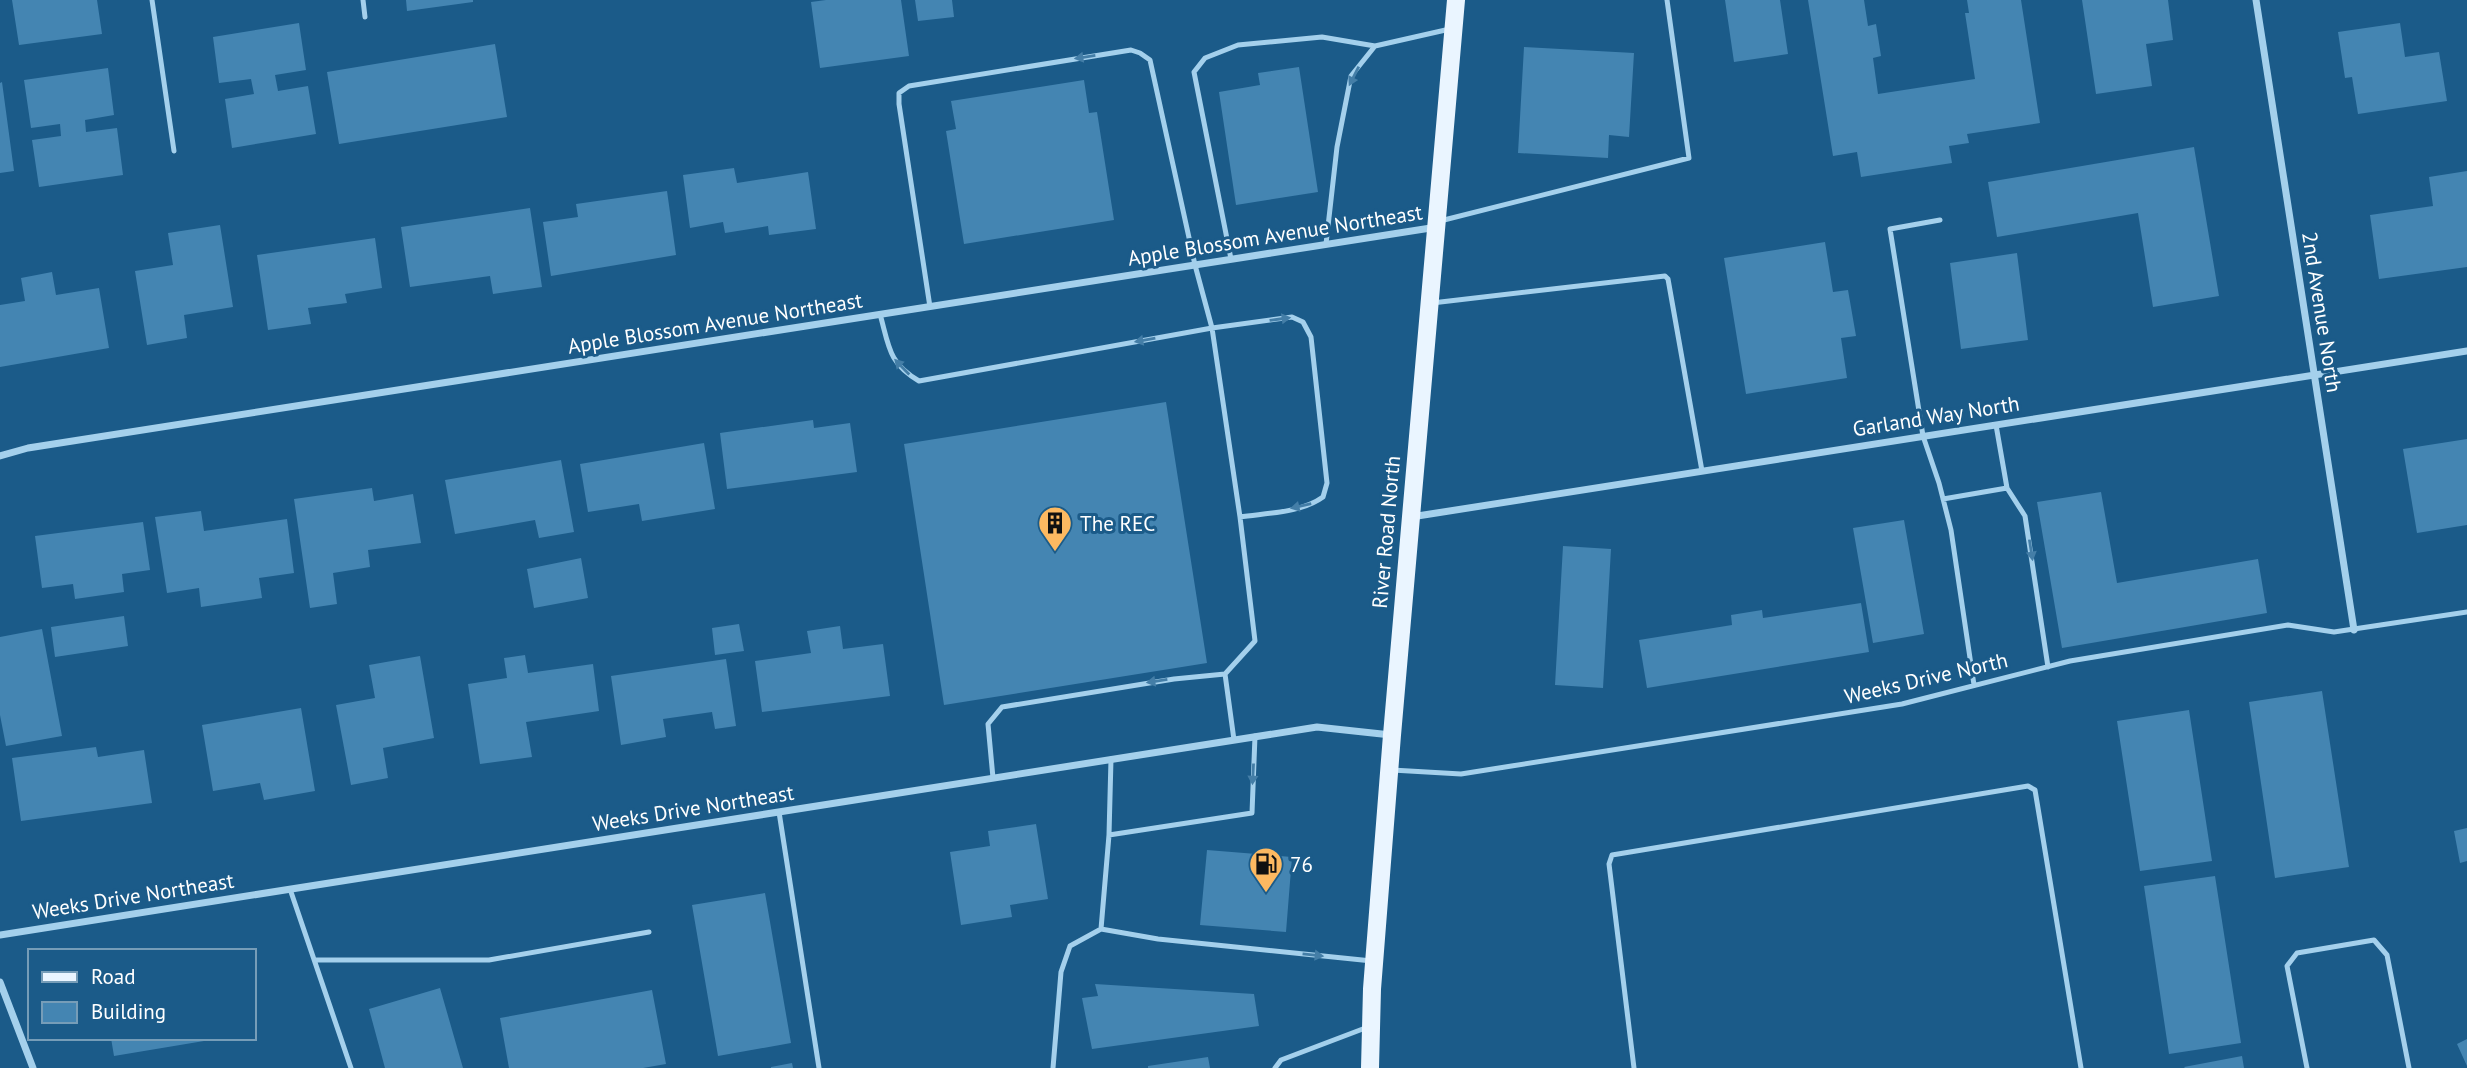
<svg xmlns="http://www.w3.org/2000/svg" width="2467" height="1068" font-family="'PT Sans',sans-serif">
<rect width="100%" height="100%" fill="#1b5b89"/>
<path fill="#4485b2" d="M12,0H97L102,34L19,45Z
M406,0H473V2L407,11Z
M826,0H901L909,56L820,68L811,2Z
M915,0H952L954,17L918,21Z
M1725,0H1780L1788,54L1734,62Z
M1808,0H1864L1868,26L1876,24L1881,56L1873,58L1878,94L1975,79L1965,13H1969L1967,0H2021L2040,123L1967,134L1969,143L1949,146L1952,163L1861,177L1857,152L1833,156Z
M2082,0H2168L2173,40L2146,44L2152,86L2096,94Z
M299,23L306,70L275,75L278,91L308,86L316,134L232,148L225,99L254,94L251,79L219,83L213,37Z
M2400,23L2405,57L2439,52L2447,101L2358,114L2352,77L2345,78L2338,32Z
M495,44L507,117L339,144L327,72Z
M1524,47L1634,53L1629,137L1609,135L1608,158L1518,153Z
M1299,67L1318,192L1236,205L1219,92L1260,85L1258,73Z
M108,68L114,115L85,120L86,132L117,128L123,175L39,187L32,140L61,136L60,124L31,128L24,80Z
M1084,80L1089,113L1097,112L1114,220L964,244L946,131L956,129L951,101Z
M2,82L14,171L0,173V83Z
M2194,147L2219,296L2153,307L2138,213L1997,237L1988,182Z
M734,168L737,183L808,172L816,229L769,235L768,226L725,233L723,222L690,228L683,175Z
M2467,171V267L2379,279L2370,215L2433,206L2429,177Z
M667,191L676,255L551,276L543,222L578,217L576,204Z
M530,208L542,287L493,294L490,276L410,287L401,227Z
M220,225L233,307L184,315L187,338L147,345L135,271L173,265L168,233Z
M375,238L382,288L345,294L347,303L308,308L311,324L268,330L257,255Z
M1825,242L1833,292L1848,290L1856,336L1841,338L1847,378L1746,394L1724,258Z
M2017,253L2028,340L1961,349L1950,263Z
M52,272L56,295L99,288L109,348L0,367V305L25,301L21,278Z
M1166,402L1207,663L944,705L904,444Z
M813,420L814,428L850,423L857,472L727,489L720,433Z
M2467,439V525L2417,533L2403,449Z
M704,443L715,509L642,521L639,504L588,512L580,464Z
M561,460L574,532L539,538L535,520L455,534L445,480Z
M372,488L374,501L413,494L421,543L368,550L370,567L333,573L337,604L310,608L294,499Z
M2101,492L2117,583L2258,559L2267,613L2062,648L2037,502Z
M201,511L204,531L287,519L294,573L259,578L262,598L201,607L199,588L167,593L155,517Z
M1904,520L1924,634L1873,643L1853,528Z
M143,522L150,570L122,574L124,592L75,599L73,584L42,588L35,536Z
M1563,546L1611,549L1603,688L1555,685Z
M581,558L588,598L534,608L527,569Z
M1861,603L1869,652L1647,688L1639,640L1732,625L1731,615L1762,610L1763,618Z
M124,616L128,646L55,657L51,627Z
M739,624L744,651L715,655L712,628Z
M840,626L843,649L883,644L890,696L762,712L755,661L811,653L807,631Z
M42,629L62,736L6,746L0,715V637Z
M525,655L528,673L593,664L599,711L526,722L532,757L480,764L468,684L507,678L504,658Z
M420,656L434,738L383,748L388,778L351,785L336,705L375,698L369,665Z
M726,659L736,726L715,729L712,712L663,719L666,737L621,745L611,676Z
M2322,691L2349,867L2275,878L2249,702Z
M301,708L315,791L264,800L260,783L213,791L202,725Z
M2189,710L2212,861L2140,871L2117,721Z
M96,747L98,757L144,750L152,803L21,821L12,758Z
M1036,824L1048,899L1010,905L1012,917L961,925L950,852L990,846L988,831Z
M2467,828V861L2460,863L2454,831Z
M1207,850L1292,857L1286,932L1200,925Z
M2215,876L2241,1043L2169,1054L2144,886Z
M765,893L791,1043L718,1056L692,905Z
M1095,984L1254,994L1259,1026L1092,1049L1082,998L1098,996Z
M440,988L463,1068H385L369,1009Z
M652,990L666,1064L643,1068H509L500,1018Z
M111,1038H210V1040L114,1056Z
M2467,1039V1066L2457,1044Z
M2242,1056L2244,1068H2185L2184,1067Z
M1208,1057L1210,1068H1148V1066Z
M792,1063L793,1068H771V1067Z"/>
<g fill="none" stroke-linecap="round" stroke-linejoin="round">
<path stroke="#a4d0ec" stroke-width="5" d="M152,0L174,151
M363,0L365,17
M1940,220L1890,229L1923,436L1939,483L1951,530L1974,685
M1440,221L1689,158L1667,0
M1326,244L1337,147L1351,76L1375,46L1450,29
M1231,259L1194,72L1205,58L1238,45L1322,37L1375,46
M1432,303L1665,276L1668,279L1702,471
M930,307L899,104V93L909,86L1131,50L1140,53L1150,60L1195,265L1212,328L1240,517L1255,641L1225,674L1234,740
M880,314C889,346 888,363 919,381L1212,328L1292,317L1303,322L1311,337L1327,483L1323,497C1301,513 1266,513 1240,517
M2007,488L2025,516L2048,667
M1943,499L2007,488L1996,425
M1255,736L1252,813L1109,835L1101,929L1158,939L1372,961
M1392,770L1461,774L1902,704L2070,661L2288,625L2334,632L2467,612
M993,778L988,724L1002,707L1174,679L1225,674
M779,812L819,1068
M1109,835L1111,759
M290,889L351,1068
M315,960H489L649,932
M1053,1068L1061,972L1070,946L1101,929
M1275,1068L1281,1060L1368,1027
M1634,1068L1609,864L1612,855L2028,786L2035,790L2081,1068
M2307,1068L2287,966L2297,953L2374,940L2387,955L2409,1068"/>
<path stroke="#a4d0ec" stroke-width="7" d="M2256,0L2354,630
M0,456L28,448L1437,227
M1411,517L2467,351
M0,935L1317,727L1391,735
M0,982L33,1068"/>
<path stroke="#eaf5ff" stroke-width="18" d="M1370,1068L1372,989L1392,735L1456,0"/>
</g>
<defs><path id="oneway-solid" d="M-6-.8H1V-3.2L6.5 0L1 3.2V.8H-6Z" transform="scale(1.75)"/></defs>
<g fill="#447ea7">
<use href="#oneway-solid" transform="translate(1085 57) rotate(171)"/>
<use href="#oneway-solid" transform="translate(1354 76) rotate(117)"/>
<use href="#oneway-solid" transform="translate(1280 319) rotate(-8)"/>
<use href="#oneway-solid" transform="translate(1145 340) rotate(170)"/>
<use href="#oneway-solid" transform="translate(902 367) rotate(-134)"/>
<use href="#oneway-solid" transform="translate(1301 506) rotate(167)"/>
<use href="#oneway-solid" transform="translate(2031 550) rotate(81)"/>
<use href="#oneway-solid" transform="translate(1157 681) rotate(171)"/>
<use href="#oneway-solid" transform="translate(1253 774) rotate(93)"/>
<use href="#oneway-solid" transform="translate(1313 955) rotate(6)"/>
</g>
<defs>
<g id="building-pin" transform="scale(1.75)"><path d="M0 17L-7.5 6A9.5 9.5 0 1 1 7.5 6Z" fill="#fdb961" stroke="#1b5b89"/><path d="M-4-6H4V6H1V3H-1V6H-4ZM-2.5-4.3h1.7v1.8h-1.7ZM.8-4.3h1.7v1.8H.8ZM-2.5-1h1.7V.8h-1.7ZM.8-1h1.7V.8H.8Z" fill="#111"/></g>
<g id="fuel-pin" transform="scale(1.75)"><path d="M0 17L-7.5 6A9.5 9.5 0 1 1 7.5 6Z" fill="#fdb961" stroke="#1b5b89"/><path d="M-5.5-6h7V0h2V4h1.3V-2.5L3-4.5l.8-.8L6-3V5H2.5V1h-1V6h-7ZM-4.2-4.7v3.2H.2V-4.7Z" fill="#111"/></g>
</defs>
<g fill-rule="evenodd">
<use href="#building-pin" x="1055" y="523"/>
<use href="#fuel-pin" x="1266" y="864"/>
</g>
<g text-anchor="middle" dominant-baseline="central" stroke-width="6" stroke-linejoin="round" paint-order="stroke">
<g font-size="21" fill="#fff" stroke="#1b5b89">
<text transform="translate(1275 235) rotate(-9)">Apple Blossom Avenue Northeast</text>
<text transform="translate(2322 312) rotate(81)">2nd Avenue North</text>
<text transform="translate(715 323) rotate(-9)">Apple Blossom Avenue Northeast</text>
<text transform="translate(1936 416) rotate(-9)">Garland Way North</text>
<text transform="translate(1386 532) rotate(-85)">River Road North</text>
<text transform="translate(1926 678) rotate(-13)">Weeks Drive North</text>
<text transform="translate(693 808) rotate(-9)">Weeks Drive Northeast</text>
<text transform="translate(133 896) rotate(-9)">Weeks Drive Northeast</text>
</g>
<g font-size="21" fill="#fff" stroke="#1b5b89" text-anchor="start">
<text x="1080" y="523">The REC</text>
<text x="1290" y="864">76</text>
</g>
</g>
<rect x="28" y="949" width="228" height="91" fill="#1b5b89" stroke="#769db8" stroke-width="2"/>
<rect x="42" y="972" width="35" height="10" fill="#eaf5ff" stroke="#769db8" stroke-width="2"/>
<text x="91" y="984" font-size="21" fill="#ffffff">Road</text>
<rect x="42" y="1002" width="35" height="21" fill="#4485b2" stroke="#769db8" stroke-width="2"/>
<text x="91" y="1019" font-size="21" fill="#ffffff">Building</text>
</svg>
